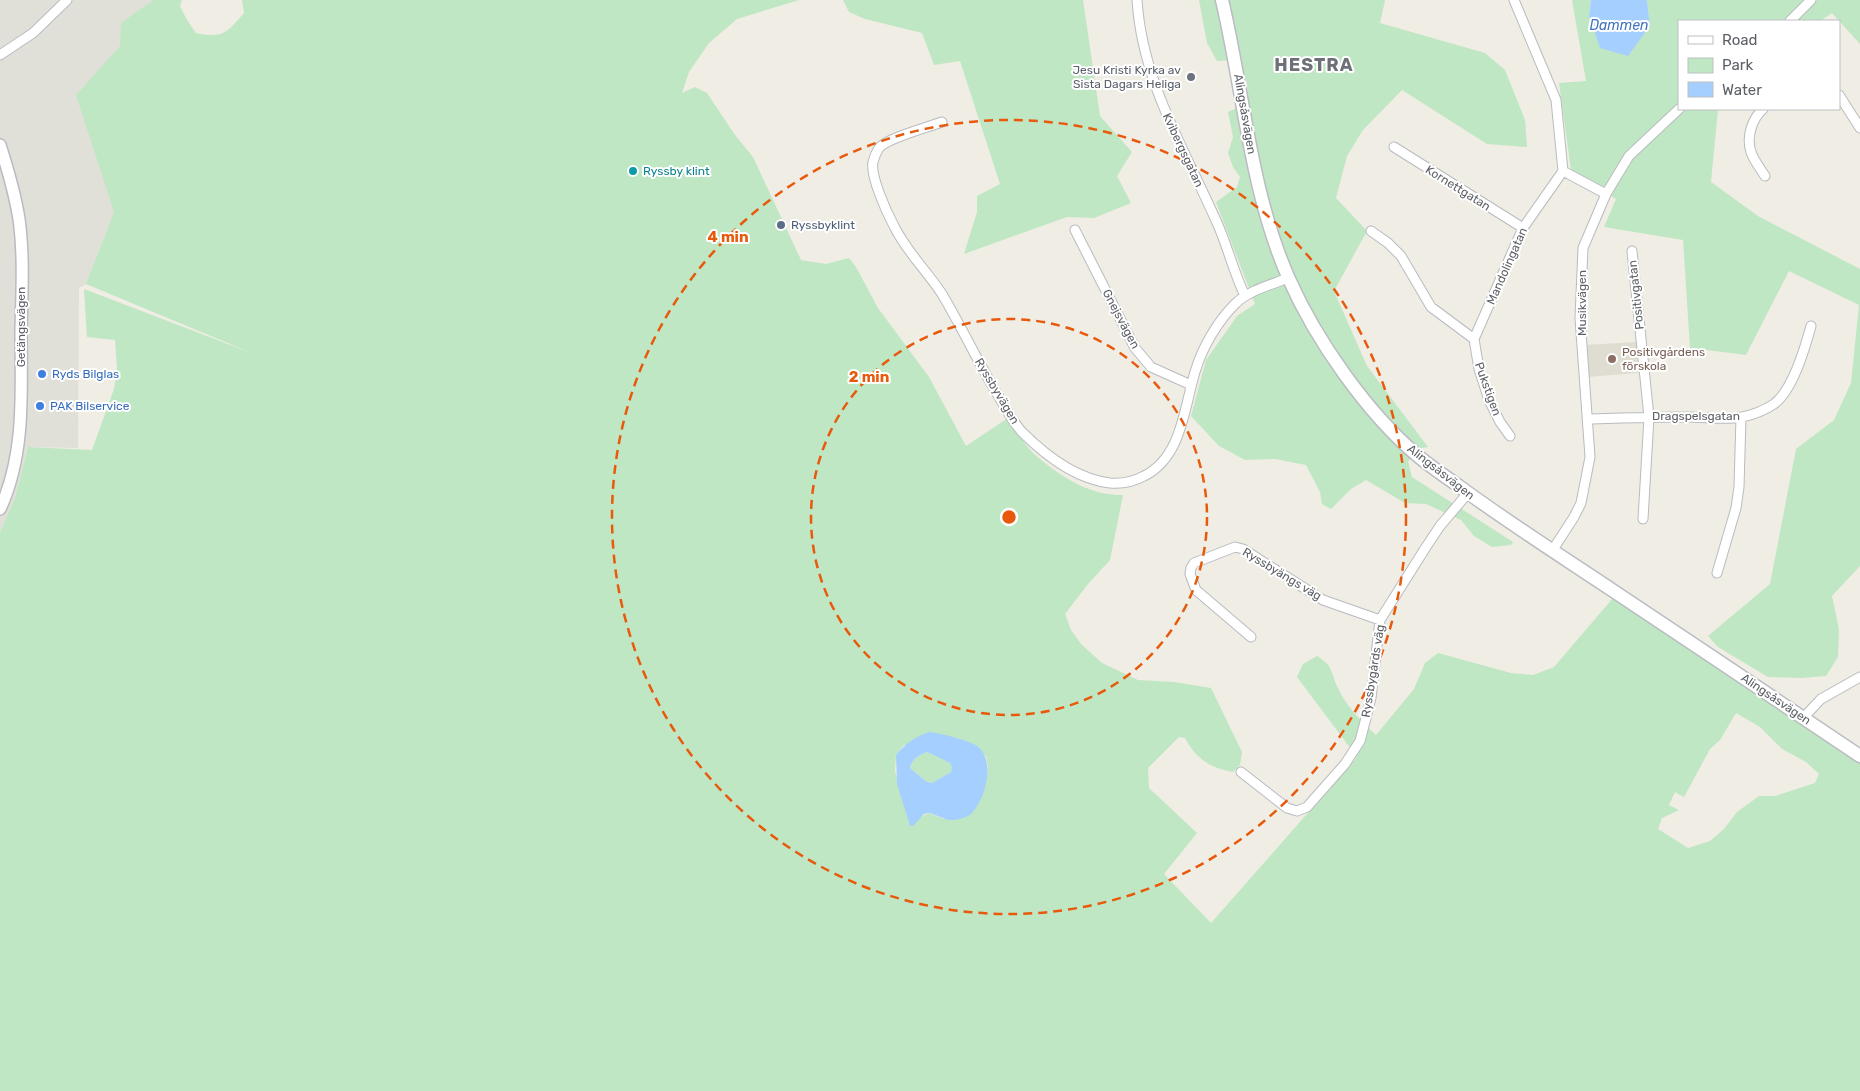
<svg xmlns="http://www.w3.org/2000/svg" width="1860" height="1091" font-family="Rubik,sans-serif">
<rect width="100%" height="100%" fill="#efede4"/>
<path fill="#e0dfd8" d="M0,0H165L114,212L86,284L79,288L78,448L28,447L15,498L0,532Z"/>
<path fill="#dfddd2" d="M1636,342L1638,373L1588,377L1585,345Z"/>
<path fill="#c0e7c4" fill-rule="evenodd" d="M153,0H182L180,6L187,20L196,33C224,39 227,32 244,13L242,0H799L737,19L709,43L689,72L682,93L695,87L707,93L735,135L753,157L801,260L826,264L849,258L856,267L878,308L929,377L966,446L1008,418C1016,429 1023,443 1033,453C1058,475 1089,496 1123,495L1110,560L1088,584L1065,614L1071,630L1081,644L1102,663L1138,680L1174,682L1211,688L1242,752L1240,765L1233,772C1210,768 1196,759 1185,738L1179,737L1148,768L1149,788L1197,833L1164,874L1211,923L1357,757L1297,677L1303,664L1317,656C1335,667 1330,673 1339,690C1347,707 1362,722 1376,735L1414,689L1425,663L1438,653L1511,673L1533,675L1554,667L1613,598L1860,762V1091H0V532L15,498L28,447L92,450L114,389L117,368L115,340L87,337L84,289L254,354L86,284L114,212L76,95L120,46L121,23ZM1736,713L1760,727L1782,749L1806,762L1819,774L1815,783L1775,796H1759L1737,812L1724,829L1710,841L1688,848L1658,829L1662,818L1679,810L1669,805L1675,792L1684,797L1710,749L1720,740ZM904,745L986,756L988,766L986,785L944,819L929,813L909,823L895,771L896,755Z
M843,0H1083L1100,116L1132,152L1117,176L1131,203L1094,218L1067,217L964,254L977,212V196L1000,184L960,61L934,65L922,33L865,19L849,12Z
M1199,0H1385L1380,23L1485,53L1505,70L1525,120L1527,147L1487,144L1402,90L1363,130L1347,156L1336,198L1367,231L1334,291L1367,366L1428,447L1416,449L1408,462L1412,477L1513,542L1511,545L1492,547L1474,536L1461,520L1426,504L1405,503L1366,480L1351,489L1331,509L1322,504L1320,492L1306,465L1275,459L1245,460L1219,446L1191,416L1206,360L1237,316L1255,304L1216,202L1237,187L1240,177L1233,167L1228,153L1233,137L1228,112L1248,103L1247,83L1240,60L1217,61L1207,43Z
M1572,0H1591L1589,16L1650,26L1647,0H1860V44L1832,13L1820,21H1679V109H1718L1711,182L1758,216L1860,269V566L1832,596L1839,629L1838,657L1826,676L1802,678L1768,677L1718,647L1708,636L1770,584L1796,449L1834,420L1851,383L1859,305L1789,271L1746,355L1690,348L1683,240L1604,227L1616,199L1571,170L1559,83L1586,81Z
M927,752L950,763L953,767L951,772L932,783L927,782L910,768C912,759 919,755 927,752Z"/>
<path fill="#a4cfff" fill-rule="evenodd" d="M1591,0H1647L1650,26L1628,56L1600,48L1589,16Z
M929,732C940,733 968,740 977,746C996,760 986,798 972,813C968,817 960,819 955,820C945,821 938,815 929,813L924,814L913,826H910L897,784L896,755C906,743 915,737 929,732ZM927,752L950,763L952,767L951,772L932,783L927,782L910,768C912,759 919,755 927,752Z"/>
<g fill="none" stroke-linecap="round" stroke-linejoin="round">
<g stroke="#b9bbc0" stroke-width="11">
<path id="minor" d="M1137,0C1142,82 1186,152 1218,225C1228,248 1234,273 1245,296
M1514,0L1556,100L1563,171L1606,194
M1790,21L1811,0
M0,55L33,33L67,0
M1839,95L1860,128
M1763,109C1752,119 1746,137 1751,152C1754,161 1760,168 1765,176
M942,122C929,127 887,138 879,148C877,151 874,158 873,162C870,176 887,213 894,226C906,251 927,271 942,294C961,326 977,360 996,392C1004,405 1012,421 1022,432C1046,456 1076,479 1110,483C1123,484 1133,482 1144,476C1182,457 1184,408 1195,372C1202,348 1217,322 1235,304C1249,290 1271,285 1288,278
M1394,147L1523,228
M1075,230L1135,348L1151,367L1191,385
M1371,231L1388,243L1401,256L1431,307L1474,339
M1632,251L1649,417L1643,519
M1588,419C1622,418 1655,417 1688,417C1705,417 1725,420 1742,417C1752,415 1765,410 1774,404C1793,390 1805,348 1811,326
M1510,436L1500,422L1489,400L1479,369L1474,339L1523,228L1563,171
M1552,551L1574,517L1581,503L1590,457L1580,318L1583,248L1606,194L1629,156L1679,109
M1717,573L1736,508L1739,487L1741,417
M1251,637L1196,590L1190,574L1191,568L1194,563L1235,547L1243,549L1323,600L1380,620
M1803,718L1821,699L1860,677
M1241,772L1287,808L1297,811L1307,807L1345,764L1360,741L1366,718L1371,698L1380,620L1426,547L1440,526L1468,493"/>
</g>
<g stroke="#b9bbc0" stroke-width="14">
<path id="tertiary" d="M0,145C8,170 15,194 19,219C24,255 22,293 21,329C21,389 26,453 0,509"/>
</g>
<g stroke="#babcc2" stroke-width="15">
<path id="secondary" d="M1222,0C1244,93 1250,191 1289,279C1316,340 1367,413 1418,456C1431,467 1446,477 1460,487C1509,523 1561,556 1612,590C1695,645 1777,700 1860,756"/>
</g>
<use href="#minor" stroke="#fff" stroke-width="9"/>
<use href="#tertiary" stroke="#fff" stroke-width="11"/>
<use href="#secondary" stroke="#fff" stroke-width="12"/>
</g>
<g fill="none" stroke="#e8590c" stroke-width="2.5" stroke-dasharray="9 6">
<circle cx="1009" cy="517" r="198"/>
<circle cx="1009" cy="517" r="397"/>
</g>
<circle fill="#6b7280" stroke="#fff" stroke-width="2" cx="1191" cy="77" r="5"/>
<circle fill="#0f9aa8" stroke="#fff" stroke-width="2" cx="633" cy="171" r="5"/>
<circle fill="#5c6f8a" stroke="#fff" stroke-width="2" cx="781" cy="225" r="5"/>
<circle fill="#8d6e63" stroke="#fff" stroke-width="2" cx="1612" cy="359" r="5"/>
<g fill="#3f7fe0" stroke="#fff" stroke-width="2">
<circle cx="42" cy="374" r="5"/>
<circle cx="40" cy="406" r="5"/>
</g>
<g text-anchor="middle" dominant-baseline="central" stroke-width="4" stroke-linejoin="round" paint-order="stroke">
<g font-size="12" fill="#5b616d" stroke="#fff" text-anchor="end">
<text x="1181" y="70">Jesu Kristi Kyrka av<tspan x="1181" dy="14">Sista Dagars Heliga</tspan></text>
</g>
<g font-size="12" fill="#5c5f65" stroke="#fff">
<text transform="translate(1245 114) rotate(80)">Alingsåsvägen</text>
<text transform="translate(1183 150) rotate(65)">Kvibergsgatan</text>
<text transform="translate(1458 188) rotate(32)">Kornettgatan</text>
<text transform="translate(1507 266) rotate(-66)">Mandolingatan</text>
<text transform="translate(1636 295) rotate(-96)">Positivgatan</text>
<text transform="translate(1582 303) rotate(-90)">Musikvägen</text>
<text transform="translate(1121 319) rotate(62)">Gnejsvägen</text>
<text transform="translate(21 327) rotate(-90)">Getängsvägen</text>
<text transform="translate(1488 389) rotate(70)">Pukstigen</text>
<text transform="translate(997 391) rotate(59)">Ryssbyvägen</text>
<text x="1696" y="416">Dragspelsgatan</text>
<text transform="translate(1441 472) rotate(38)">Alingsåsvägen</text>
<text transform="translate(1282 574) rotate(31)">Ryssbyängs väg</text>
<text transform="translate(1373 671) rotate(-81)">Ryssbygårds väg</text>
<text transform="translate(1776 699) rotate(34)">Alingsåsvägen</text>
</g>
<g font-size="12" fill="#0d838f" stroke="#fff" text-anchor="start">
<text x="643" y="171">Ryssby klint</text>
</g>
<g font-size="12" fill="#4e5e75" stroke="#fff" text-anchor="start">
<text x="791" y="225">Ryssbyklint</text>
</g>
<g font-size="12" fill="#785e54" stroke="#fff" text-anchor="start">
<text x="1622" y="352">Positivgårdens<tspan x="1622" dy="14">förskola</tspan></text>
</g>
<g font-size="12" fill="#366cbe" stroke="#fff" text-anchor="start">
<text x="52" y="374">Ryds Bilglas</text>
<text x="50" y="406">PAK Bilservice</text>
</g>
<g font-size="14" font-style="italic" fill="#4172bc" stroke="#fff">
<text x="1619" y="25">Dammen</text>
</g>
<g font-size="18" font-weight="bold" letter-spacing="1" fill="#6d7177" stroke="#fff">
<text x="1314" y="65">HESTRA</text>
</g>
</g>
<circle cx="1009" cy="517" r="8" fill="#e8590c" stroke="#fff" stroke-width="2.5"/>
<g font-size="15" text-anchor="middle" font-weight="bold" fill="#e8590c" stroke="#fff" stroke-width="4" stroke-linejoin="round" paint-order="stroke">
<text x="728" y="242">4 min</text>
<text x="869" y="382">2 min</text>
</g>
<rect x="1678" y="20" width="162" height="90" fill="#ffffff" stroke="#bebfc1"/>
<rect x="1688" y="36" width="25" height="8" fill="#ffffff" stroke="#bebfc1"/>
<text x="1722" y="45" font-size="15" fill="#5c5f65">Road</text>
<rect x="1688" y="58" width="25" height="15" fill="#c0e7c4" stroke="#bebfc1"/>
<text x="1722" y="70" font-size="15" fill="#5c5f65">Park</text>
<rect x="1688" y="82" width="25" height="15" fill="#a4cfff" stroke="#bebfc1"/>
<text x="1722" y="95" font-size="15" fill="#5c5f65">Water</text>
</svg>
